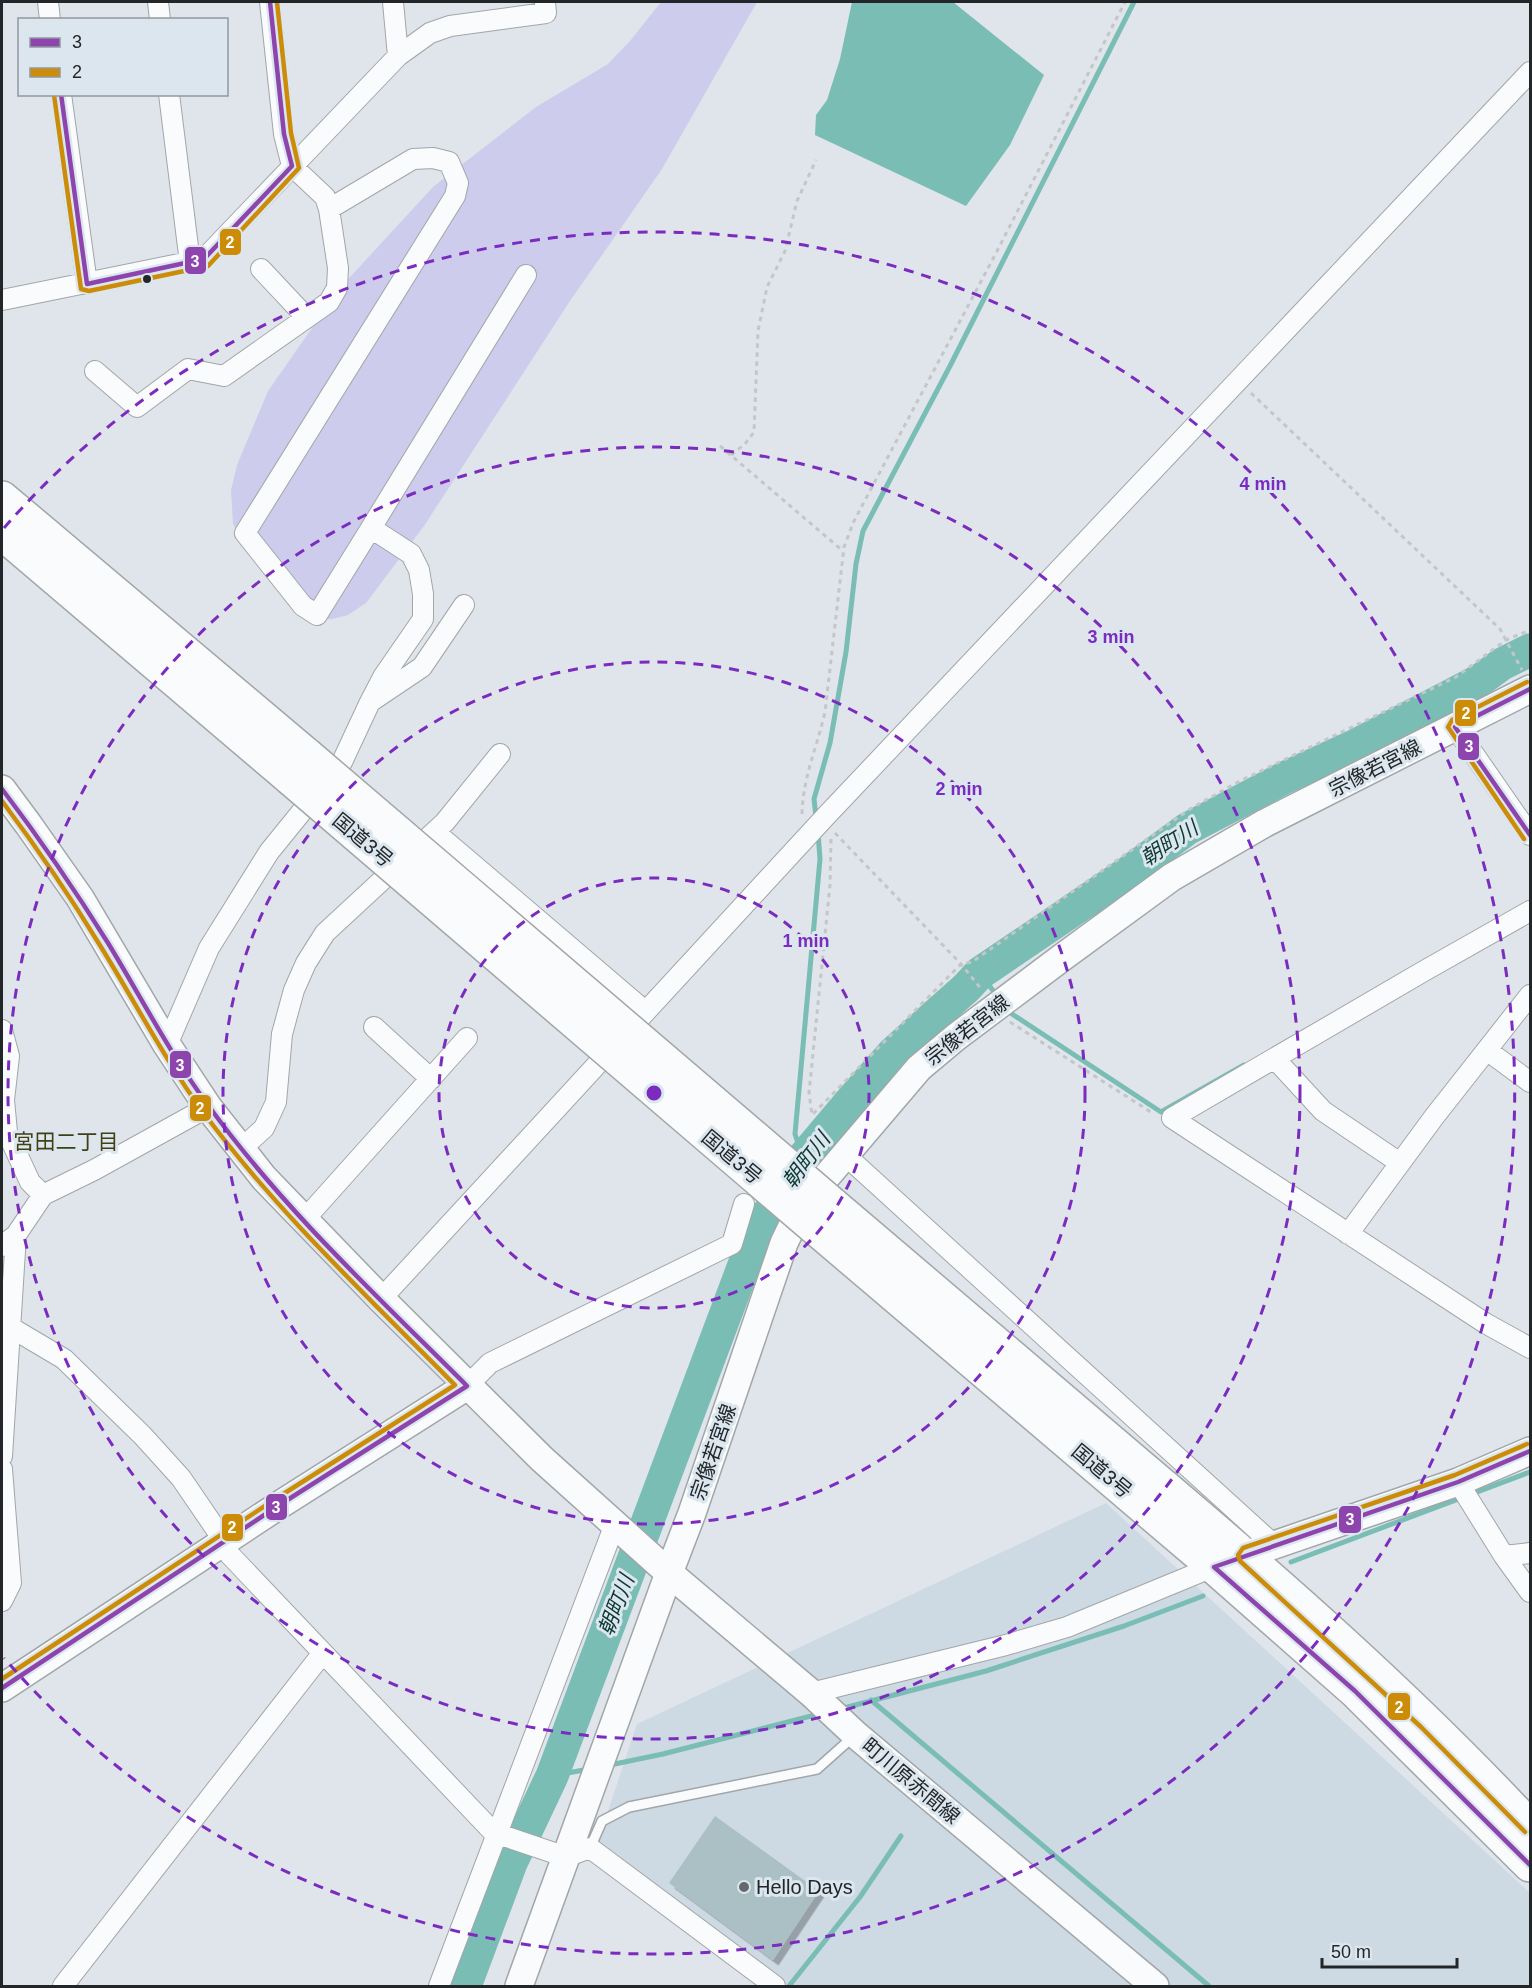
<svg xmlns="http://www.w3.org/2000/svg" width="1532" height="1988" font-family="Helvetica,'Noto Sans JP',sans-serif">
<defs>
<filter id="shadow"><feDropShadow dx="5.5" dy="5.5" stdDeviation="0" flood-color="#0004"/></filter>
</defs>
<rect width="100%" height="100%" fill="#dfe5ea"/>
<path fill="#cedae3" d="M1106,1503L1530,1893V1986H787L596,1847L637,1724Z"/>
<path fill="#cdcced" d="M661,2H757L662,169L570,301L424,526L366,603L348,615L332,619L314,620L245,548L233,524L231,490L237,465L268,391L340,288L433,187L536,107L608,64L630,41Z"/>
<path fill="#7abdb5" d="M852,2H953L1044,75L1010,145L966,206L815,135L816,115L827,100L840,59Z"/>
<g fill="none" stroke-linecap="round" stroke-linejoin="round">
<path stroke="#7abdb5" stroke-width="5" d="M816,817L814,799L830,743L846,652L856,564L863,531L950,366L1134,2
M980,973L997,996
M1006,1008L1009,1012L1161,1112L1244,1065
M803,1158L795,1134L820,859L818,833
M1291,1562L1530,1472
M871,1700L1209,1986
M840,1709L986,1671L1124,1626L1203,1596
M610,1765L663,1754L819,1714
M552,1776L589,1769
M789,1986L860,1897L901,1836"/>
<path stroke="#7abdb5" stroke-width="33" d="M465,1986L511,1863L552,1776L756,1233L803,1158L851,1101L893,1053L966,988L980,973L1126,874L1187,829L1284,778L1352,747L1480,680L1502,664L1530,650"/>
</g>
<path fill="#abc0c5" filter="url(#shadow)" d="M715,1816L819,1891L773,1960L669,1883Z"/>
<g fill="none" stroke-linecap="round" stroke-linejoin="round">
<g stroke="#a1a6a9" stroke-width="12">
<path id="lane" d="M590,1848L602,1821L629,1807L817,1769L854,1736"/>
</g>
<g stroke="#a1a6a9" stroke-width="22">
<path id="street" d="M48,2L50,20
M158,2L160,20
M398,56L430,33L450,26L546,13L545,2
M61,94L87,284
M169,94L190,263
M329,209L413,159L433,158L449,162L458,183L455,196L245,533L303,606L317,615L371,528L411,554L419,570L423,594V619L383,677L370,702
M261,269L306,317
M2,300L204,259L398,56L393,2
M95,371L137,407L188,369L224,376L329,302L337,288L338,268L329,209L325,197L292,166L284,134L270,2
M371,528L526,275
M1455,727L1530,835
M435,832L645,1011
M1530,911L1424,971L1172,1118L1485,1323L1530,1348
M374,1027L431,1079
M2,1030L9,1056L4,1100L7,1132L30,1182L43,1195
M167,1045L209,948L269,852L342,762L370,702L422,667L464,605
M1488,1051L1530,1082
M1275,1059L1323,1111L1400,1163
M241,1149L264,1128L276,1102L282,1034L294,990L306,963L325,933L445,822L500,754
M844,1154L1274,1545
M304,1220L467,1038
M1348,1234L1434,1117L1530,995
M2,1246L16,1235L43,1195L94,1170L208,1107
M381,1299L826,816L1530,72
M10,1327L64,1359L143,1436L181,1478L224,1541L230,1555L496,1835
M467,1386L490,1363L732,1244L744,1204
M2,1456L16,1235
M2,1469L11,1583L2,1601
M1458,1482L1504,1556L1530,1553
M1504,1556L1530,1592
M811,1693L1006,1645L1067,1627L1220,1564
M496,1835L498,1834L566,1857L590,1848L775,1986
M63,1986L322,1654
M439,1986L615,1524"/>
</g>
<g stroke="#a1a6a9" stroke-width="30">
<path id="secondary" d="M2,789L28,824L80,898L167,1045L208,1107L264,1178L381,1299L542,1459L669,1573L811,1693L856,1735L1155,1986
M1245,1555L1458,1482L1530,1451
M2,1688L281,1504L467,1386
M519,1986L669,1573L692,1513L784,1243L796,1218L810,1196L919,1068L956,1037L1064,956L1172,877L1265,823L1530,689"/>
</g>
<g stroke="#a1a6a9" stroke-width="36">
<path id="highway" d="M2,498L307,755
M2,533L290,778
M831,1203C934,1290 1037,1378 1140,1466C1275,1580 1409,1697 1530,1827
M814,1227L1214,1567L1355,1691L1530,1865"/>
</g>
<path stroke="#c4c6c7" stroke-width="3" stroke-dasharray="4.5 4.5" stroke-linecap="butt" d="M1251,393L1500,629L1522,670
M720,446L843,551
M731,455L745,444L754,432L758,331L767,287L785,251L797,201L816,160
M802,814C803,776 817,748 825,712L844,547L854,521L995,255L1125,2
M835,833L961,964L982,990
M831,839L830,885L809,1093L812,1115L961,964L972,962L1190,809L1238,782L1456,677L1506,640L1530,630
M1010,1022L1154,1114"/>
<use href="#lane" stroke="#fafbfc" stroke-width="9"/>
<use href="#street" stroke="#fafbfc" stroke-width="20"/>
<use href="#secondary" stroke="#fafbfc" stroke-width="27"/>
<use href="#highway" stroke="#fafbfc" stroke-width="33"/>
<g stroke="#a1a6a9" stroke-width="36" stroke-linecap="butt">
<path id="highway-bridge" d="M307,755L831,1203
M290,778L814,1227"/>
</g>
<use href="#highway-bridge" stroke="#fafbfc" stroke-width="33"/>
<g stroke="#dbe6ee" stroke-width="9">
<path id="bus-1" d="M61,94L87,284L204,259L292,166L284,134L270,2
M1530,689L1455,727L1530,835
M2,789C40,839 75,890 108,943C141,997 170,1054 208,1105C283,1209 377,1296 467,1386L281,1504L2,1688
M1530,1451L1458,1482L1214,1567L1355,1691L1530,1865"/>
</g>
<g stroke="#dbe6ee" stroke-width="9">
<path id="bus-2" d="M54,95L81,289L89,291L208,266L299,168L291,133L277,2
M2,801C37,848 70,896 101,947C135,1002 165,1060 203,1112C277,1212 368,1297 455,1385L277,1498L2,1679
M1524,839L1448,727L1452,720L1527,682
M1525,1832L1421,1727L1240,1561L1238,1555L1243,1548L1455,1475L1527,1444"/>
</g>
<use href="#bus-1" stroke="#8e44ad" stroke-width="4.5"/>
<use href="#bus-2" stroke="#cc8c08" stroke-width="4.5"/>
</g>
<g fill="none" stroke="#7b2cbf" stroke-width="3" stroke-dasharray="10 8">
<circle cx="654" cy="1093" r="215"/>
<circle cx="654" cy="1093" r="431"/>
<circle cx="654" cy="1093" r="646"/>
<path d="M4 528A861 861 0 1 1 4 1658"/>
</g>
<circle fill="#222629" stroke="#dbe6ee" stroke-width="2" cx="147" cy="279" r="5"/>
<circle fill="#64696d" stroke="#dbe6ee" stroke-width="2" cx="744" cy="1887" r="6"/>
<g text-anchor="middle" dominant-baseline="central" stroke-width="6" stroke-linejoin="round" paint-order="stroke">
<g font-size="20" fill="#222629" stroke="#dbe6ee">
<text transform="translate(1375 768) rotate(-27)">宗像若宮線</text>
<text transform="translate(363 840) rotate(40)">国道3号</text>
<text transform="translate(967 1030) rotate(-38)">宗像若宮線</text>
<text transform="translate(732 1157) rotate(40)">国道3号</text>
<text transform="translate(713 1452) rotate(-71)">宗像若宮線</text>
<text transform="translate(1102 1471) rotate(40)">国道3号</text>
<text transform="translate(911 1781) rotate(40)">町川原赤間線</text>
</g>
<g font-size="20" fill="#222629" stroke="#dbe6ee" text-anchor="start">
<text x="756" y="1887">Hello Days</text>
</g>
<g font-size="21" font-style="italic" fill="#0c3832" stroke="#dbe6ee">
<text transform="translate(1169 843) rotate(-33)">朝町川</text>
<text transform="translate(806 1160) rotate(-53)">朝町川</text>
<text transform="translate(616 1605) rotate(-69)">朝町川</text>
</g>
<g font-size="21" fill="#433e14" stroke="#dbe6ee">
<text x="66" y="1141">宮田二丁目</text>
</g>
</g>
<circle cx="654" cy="1093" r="9" fill="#7b2cbf" stroke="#dbe6ee" stroke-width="3"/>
<g font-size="18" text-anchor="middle" font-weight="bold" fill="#7b2cbf" stroke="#dbe6ee" stroke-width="6" stroke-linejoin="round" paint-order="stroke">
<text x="1263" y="490">4 min</text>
<text x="1111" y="643">3 min</text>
<text x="959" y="795">2 min</text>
<text x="806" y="947">1 min</text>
</g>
<g stroke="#dbe6ee" stroke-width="2">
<rect x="219" y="228" width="23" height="28" rx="6" fill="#cc8c08"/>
<rect x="184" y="246" width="23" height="29" rx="6" fill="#8e44ad"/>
<rect x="1454" y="699" width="23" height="28" rx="6" fill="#cc8c08"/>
<rect x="1457" y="732" width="23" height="29" rx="6" fill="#8e44ad"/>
<rect x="169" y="1050" width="23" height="29" rx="6" fill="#8e44ad"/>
<rect x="189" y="1094" width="23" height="28" rx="6" fill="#cc8c08"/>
<rect x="265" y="1493" width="23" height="28" rx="6" fill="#8e44ad"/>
<rect x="1338" y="1505" width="24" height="29" rx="6" fill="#8e44ad"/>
<rect x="221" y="1513" width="23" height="29" rx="6" fill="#cc8c08"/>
<rect x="1387" y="1692" width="24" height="29" rx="6" fill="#cc8c08"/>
</g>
<g font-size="16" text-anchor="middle" font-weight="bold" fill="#fff">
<text x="230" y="248">2</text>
<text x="195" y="267">3</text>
<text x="1466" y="719">2</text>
<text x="1469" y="752">3</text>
<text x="180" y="1071">3</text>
<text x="200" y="1114">2</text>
<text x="276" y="1513">3</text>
<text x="1350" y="1525">3</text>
<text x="232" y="1533">2</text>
<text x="1399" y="1713">2</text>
</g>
<rect width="1532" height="1988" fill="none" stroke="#222629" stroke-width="6"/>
<rect x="18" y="18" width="210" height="78" fill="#dbe6ee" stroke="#91999f" stroke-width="1.5"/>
<rect x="30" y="38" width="30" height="9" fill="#8e44ad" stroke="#91999f" stroke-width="1.5"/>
<text x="72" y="48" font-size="18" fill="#222629">3</text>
<rect x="30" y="68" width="30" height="9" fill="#cc8c08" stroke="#91999f" stroke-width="1.5"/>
<text x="72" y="78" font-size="18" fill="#222629">2</text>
<path d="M1322 1958v9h135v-9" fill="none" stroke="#222629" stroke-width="3"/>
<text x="1331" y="1958" font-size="18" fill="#222629" stroke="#dbe6ee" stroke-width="4.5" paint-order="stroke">50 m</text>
</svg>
